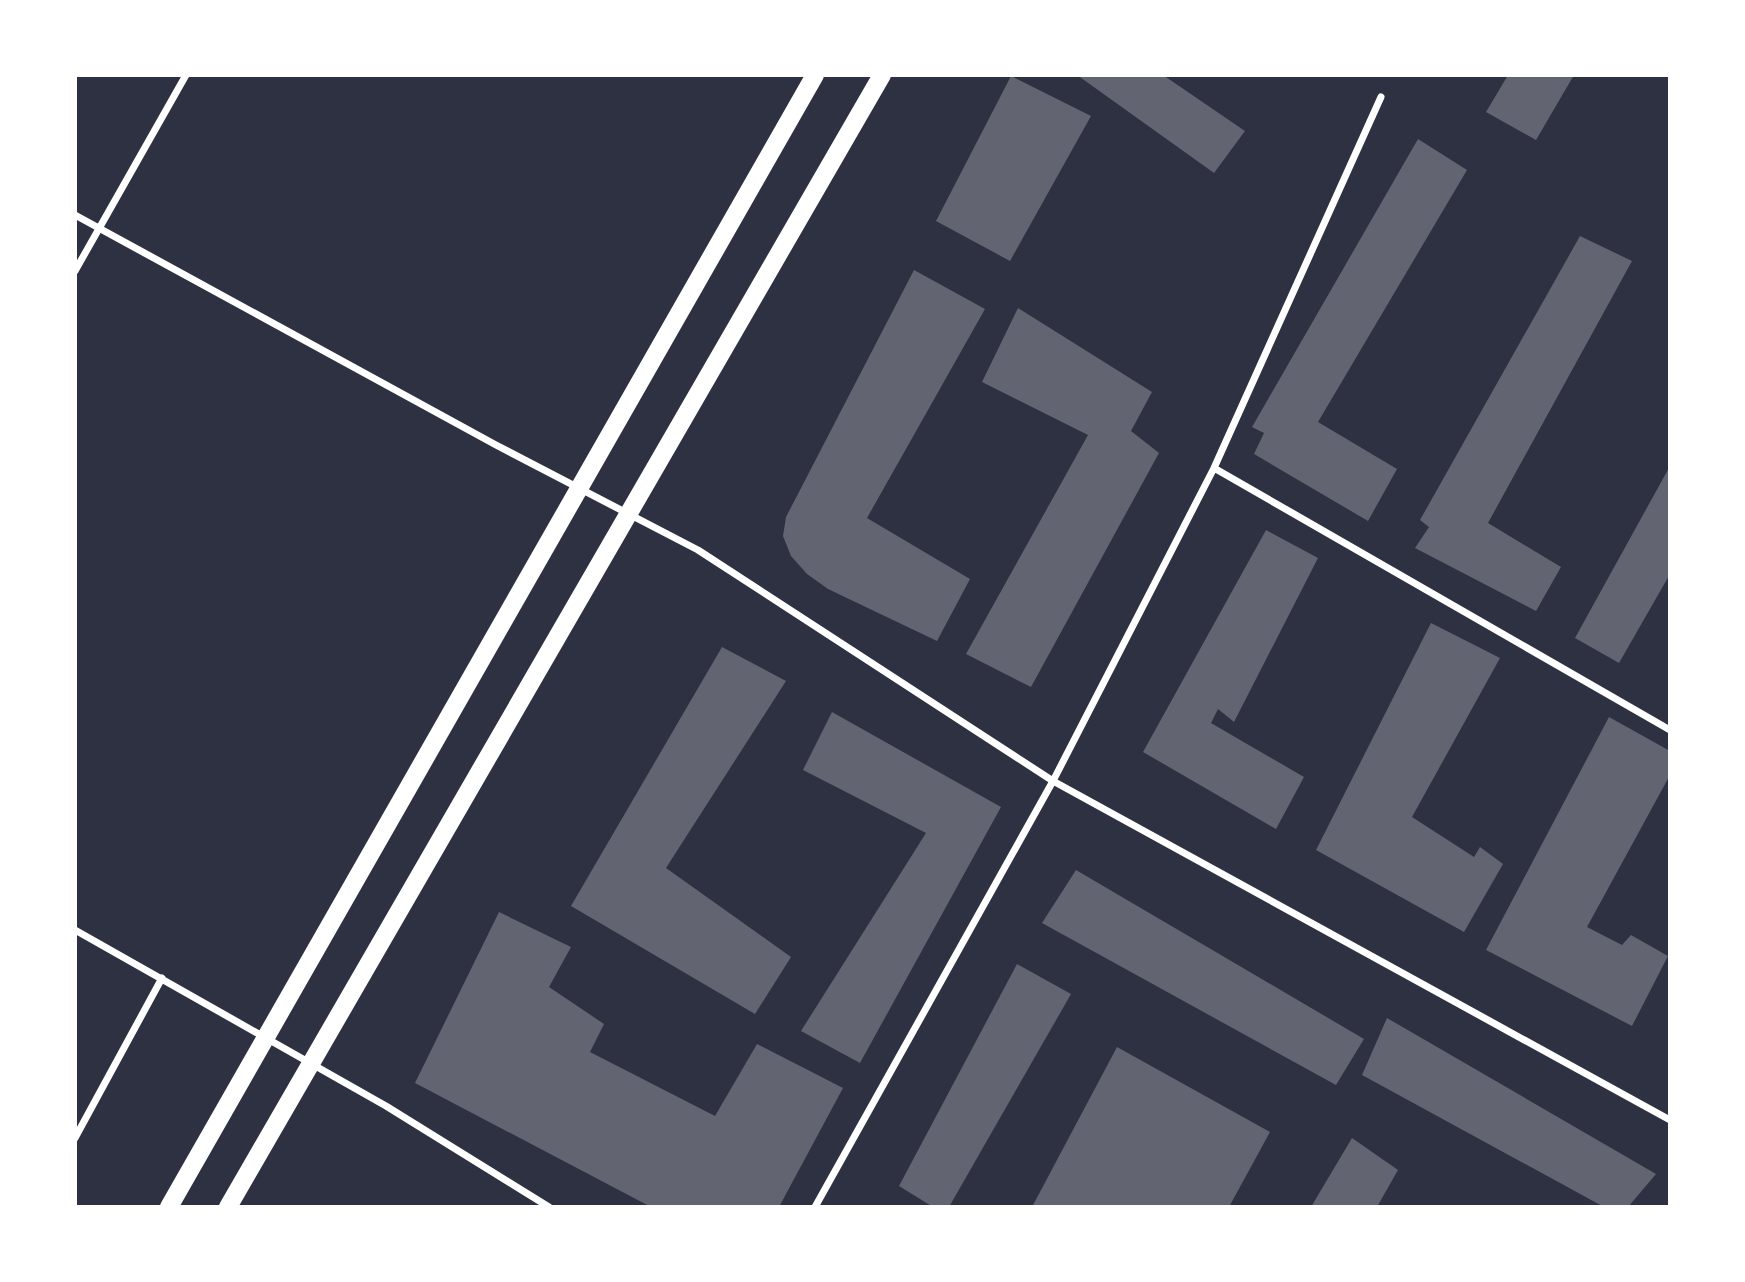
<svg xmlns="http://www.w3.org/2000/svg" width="1745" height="1282" font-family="Barlow,sans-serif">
<rect width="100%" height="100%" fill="#2d3142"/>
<path fill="#626471" d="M1077,75H1163L1245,131L1214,173Z
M1508,75H1574L1536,140L1486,112Z
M1011,76L1091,116L1010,261L936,221Z
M1418,139L1467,170L1318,422L1397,469L1368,521L1254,454L1264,433L1252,427Z
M1580,236L1632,261L1488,523L1561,567L1536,611L1415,548L1429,527L1420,520Z
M914,270L985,309L867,518L970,579L937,641L828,589L807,574L791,556L783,536L786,517Z
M1018,308L1152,392L1131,431L1159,453L1031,687L966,654L1088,435L982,382Z
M1670,466V574L1619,663L1575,638Z
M1266,530L1318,558L1234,722L1218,709L1211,723L1304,777L1276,829L1143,752Z
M1431,623L1500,658L1412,817L1474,857L1480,847L1503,864L1464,932L1316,850Z
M722,647L786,681L666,868L791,957L755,1014L571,906Z
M832,712L1001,807L860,1063L801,1031L926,833L803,770Z
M1609,717L1670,751V775L1587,927L1622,945L1631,935L1668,956L1632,1026L1486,950Z
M1076,870L1364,1039L1336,1085L1042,923Z
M499,912L571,947L549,987L604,1024L590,1052L715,1116L757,1044L843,1088L779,1207H651L415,1083Z
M1017,964L1071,994L949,1207H933L899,1186Z
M1387,1018L1656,1174L1628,1207H1604L1362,1075Z
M1117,1047L1270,1132L1229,1207H1032Z
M1352,1138L1398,1170L1377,1207H1311Z"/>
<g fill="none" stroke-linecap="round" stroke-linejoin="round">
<path stroke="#fff" stroke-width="7" d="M75,215L496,445L698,550L1053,781L1670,1120
M75,271L186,75
M1214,468L1670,730
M75,930L386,1106L549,1207
M75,1138L162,978
M815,1207L1053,781L1214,468L1381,97"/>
<path stroke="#fff" stroke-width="18" d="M169,1207L815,75
M228,1207L882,75"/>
</g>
<rect width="1745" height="1282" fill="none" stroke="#ffffff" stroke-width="154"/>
</svg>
